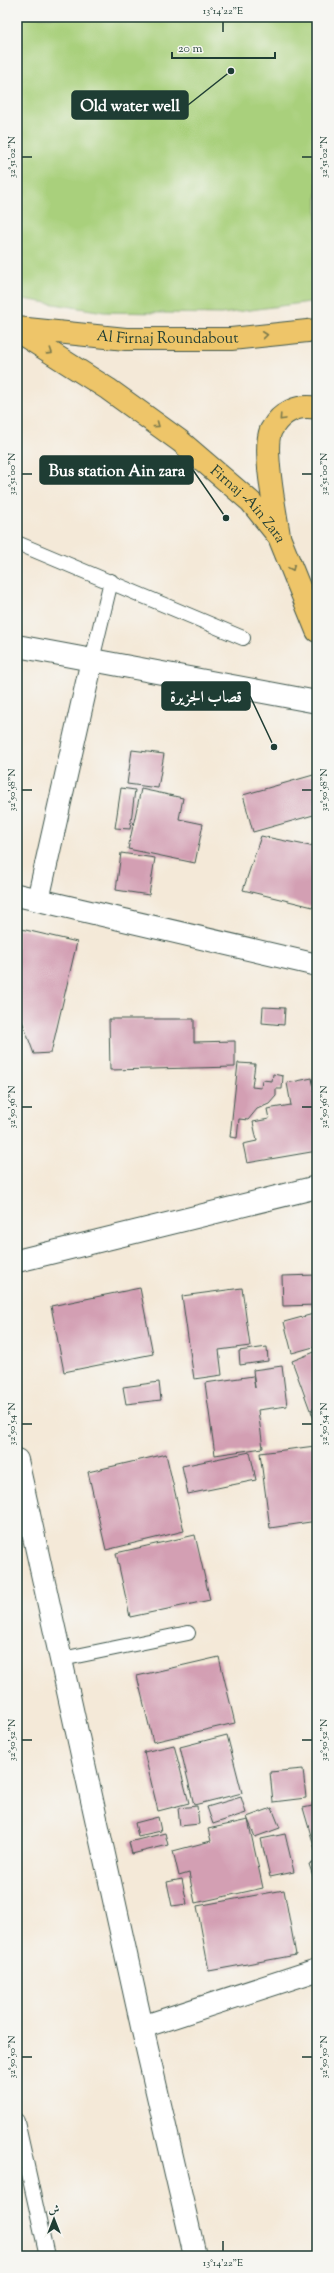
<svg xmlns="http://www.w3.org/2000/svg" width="334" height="2273" font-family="'Sorts Mill Goudy',Amiri,serif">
<rect width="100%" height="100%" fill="#f6f6f2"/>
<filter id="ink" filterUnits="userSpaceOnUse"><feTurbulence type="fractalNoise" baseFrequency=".025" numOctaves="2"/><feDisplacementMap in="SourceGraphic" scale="8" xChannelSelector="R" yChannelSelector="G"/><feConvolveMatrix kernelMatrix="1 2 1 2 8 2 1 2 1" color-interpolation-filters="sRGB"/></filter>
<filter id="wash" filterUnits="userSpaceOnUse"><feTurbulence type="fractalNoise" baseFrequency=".012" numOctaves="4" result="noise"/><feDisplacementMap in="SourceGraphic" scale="16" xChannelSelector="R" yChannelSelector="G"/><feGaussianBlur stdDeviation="0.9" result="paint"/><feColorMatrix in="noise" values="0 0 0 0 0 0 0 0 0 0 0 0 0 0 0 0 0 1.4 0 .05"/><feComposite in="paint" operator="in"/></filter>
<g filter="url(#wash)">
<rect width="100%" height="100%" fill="#f4e9d8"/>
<path fill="#a9d07b" stroke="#648658" d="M17,17H317V301L221,314L104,312L17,298Z"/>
<g id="blocks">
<path fill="#d39fb3" d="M132,750L164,754L158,788L127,784Z
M317,774V814L253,832L243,795Z
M121,788L135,790L130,829L115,828Z
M141,789L183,798L179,819L203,824L195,863L128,849Z
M261,836L310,846L317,843V908L243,890Z
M121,853L155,858L149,895L116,890Z
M17,928L77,942L51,1053L34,1054L22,1021L17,1020Z
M263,1007L285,1008L284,1025L262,1023Z
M109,1019H194V1042L235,1041V1067L110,1070Z
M238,1063L255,1064L252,1087L261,1088L262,1080L272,1081L273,1074L283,1076L282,1089H276V1096L269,1104L257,1109L248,1120L239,1119L237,1138L230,1137Z
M312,1078L317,1105V1151L247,1163L243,1144L257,1141L253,1122L269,1119L267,1109L291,1105L287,1083Z
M317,1275V1305L283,1306L282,1276Z
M140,1288L153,1354L64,1372L51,1306Z
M242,1288L250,1346L219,1350L222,1375L194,1379L182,1296Z
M317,1313V1346L292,1353L284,1322Z
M267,1347L268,1361L240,1365L239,1351Z
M317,1351V1407L310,1410L292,1361Z
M282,1366L287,1406L258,1410L263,1448L215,1455L205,1383L253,1376L255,1388L253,1370Z
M159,1382L161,1400L126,1404L123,1387Z
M317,1409V1427L311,1411Z
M315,1446L317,1462V1521L270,1528L260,1453Z
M250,1452L256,1480L188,1494L182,1466Z
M166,1454L184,1531L106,1550L88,1472Z
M195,1535L210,1600L130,1617L116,1553Z
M219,1657L235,1723L153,1742L137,1676Z
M227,1735L242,1793L194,1805L180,1747Z
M174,1745L189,1803L158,1811L144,1752Z
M303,1769L306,1798L273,1802L270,1772Z
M241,1797L246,1813L213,1824L207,1807Z
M317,1805V1856L303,1808Z
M197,1806L199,1824L180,1826L178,1808Z
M272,1808L280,1828L255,1837L247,1817Z
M158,1817L161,1831L138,1836L135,1823Z
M248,1820L263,1888L195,1903L189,1873L179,1876L173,1851L211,1841L208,1829Z
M165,1833L168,1845L132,1854L129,1842Z
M285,1834L294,1872L270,1877L261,1839Z
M317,1862V1888L309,1864Z
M182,1879L187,1904L172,1906L167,1882Z
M284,1890L296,1955L209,1971L197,1906Z"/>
</g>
</g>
<g filter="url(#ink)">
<use href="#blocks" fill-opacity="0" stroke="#3f574d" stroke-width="1"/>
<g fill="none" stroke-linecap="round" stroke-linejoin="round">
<g stroke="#3f574d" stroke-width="16">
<path id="lane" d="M17,543L243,638
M92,660L111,581
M62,1659L188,1633
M17,2121L47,2256"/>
</g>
<g stroke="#3f574d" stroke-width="24">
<path id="street" d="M17,646L317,702
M17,895L317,965
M38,900L92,660
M17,1261L317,1187
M17,1460L142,2027L195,2256
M142,2027L317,1970"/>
</g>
<g stroke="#3f574d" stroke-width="24">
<g id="primary">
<path id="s1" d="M17,331L108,389L180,441L251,502L279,537L317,631"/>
<path d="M279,536C276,514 262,449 271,430C281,412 298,404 317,408"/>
</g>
</g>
<g stroke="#3f574d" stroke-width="24">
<g id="highway">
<path id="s2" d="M17,328L126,339H231L317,330"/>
</g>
</g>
<use href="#lane" stroke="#fff" stroke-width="14"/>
<use href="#street" stroke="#fff" stroke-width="22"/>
<use href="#primary" stroke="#eec569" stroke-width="22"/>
<use href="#highway" stroke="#eec569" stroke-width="22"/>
</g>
<defs><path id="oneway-chevron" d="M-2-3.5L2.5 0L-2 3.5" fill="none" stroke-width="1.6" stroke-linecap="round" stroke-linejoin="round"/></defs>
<g stroke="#7c7a4c">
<use href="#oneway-chevron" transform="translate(265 335) rotate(-6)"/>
<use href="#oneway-chevron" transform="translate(50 352) rotate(33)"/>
<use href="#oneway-chevron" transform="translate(282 418) rotate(133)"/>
<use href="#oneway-chevron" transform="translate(157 425) rotate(36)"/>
<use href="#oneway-chevron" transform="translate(292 568) rotate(66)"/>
</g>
</g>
<path fill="none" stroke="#1f3d34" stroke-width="1.5" d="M223,22V32M22,157H32M302,157H312M22,474H32M302,474H312M22,790H32M302,790H312M22,1107H32M302,1107H312M22,1424H32M302,1424H312M22,1740H32M302,1740H312M22,2057H32M302,2057H312M223,2241V2251"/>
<g text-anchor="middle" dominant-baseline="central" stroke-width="4" stroke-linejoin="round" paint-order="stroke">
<g font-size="15" fill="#1f3d34" stroke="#f6f6f2">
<text stroke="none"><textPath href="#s2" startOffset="151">Al Firnaj Roundabout</textPath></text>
<text stroke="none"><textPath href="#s1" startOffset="290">Firnaj -Ain Zara</textPath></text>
</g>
</g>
<path fill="none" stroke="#1f3d34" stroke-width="1.5" d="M231 71L188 105M226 518L193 470M274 747L250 696"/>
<g fill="#1f3d34" stroke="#f6f6f2" stroke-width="1.5">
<circle cx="231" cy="71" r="4"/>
<circle cx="226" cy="518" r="4"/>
<circle cx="274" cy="747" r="4"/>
</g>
<g fill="#1f3d34" stroke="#1f3d34" stroke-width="1.5">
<rect x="72" y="91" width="116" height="28" rx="4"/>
<rect x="40" y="456" width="153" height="28" rx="4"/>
<rect x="162" y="682" width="88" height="28" rx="4"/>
</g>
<g font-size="16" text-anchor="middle" font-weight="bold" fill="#fff">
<text x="130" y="111">Old water well</text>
<text x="117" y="476">Bus station Ain zara</text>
<text x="206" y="702">قصاب الجزيرة</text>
</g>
<rect width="334" height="2273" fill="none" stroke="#f6f6f2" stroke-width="44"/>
<g transform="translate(54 2219)" stroke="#f6f6f2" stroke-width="3" paint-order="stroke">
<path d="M0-3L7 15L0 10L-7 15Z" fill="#1f3d34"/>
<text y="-6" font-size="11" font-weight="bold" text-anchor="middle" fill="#1f3d34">ش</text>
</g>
<path d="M172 52v6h103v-6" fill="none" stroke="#1f3d34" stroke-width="2"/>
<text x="178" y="52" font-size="12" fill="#1f3d34" stroke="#f6f6f2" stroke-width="3" paint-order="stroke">20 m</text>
<rect x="22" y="22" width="290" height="2229" fill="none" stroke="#1f3d34" stroke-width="1.5"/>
<g font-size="10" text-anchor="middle" fill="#1f3d34">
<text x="223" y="14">13°14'22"E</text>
<text transform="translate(11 157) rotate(-90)" y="4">32°51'02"N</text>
<text transform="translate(323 157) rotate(-90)" y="4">32°51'02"N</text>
<text transform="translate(11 474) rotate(-90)" y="4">32°51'00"N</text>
<text transform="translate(323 474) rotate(-90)" y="4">32°51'00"N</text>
<text transform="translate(11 790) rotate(-90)" y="4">32°50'58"N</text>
<text transform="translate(323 790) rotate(-90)" y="4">32°50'58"N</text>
<text transform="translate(11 1107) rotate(-90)" y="4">32°50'56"N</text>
<text transform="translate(323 1107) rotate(-90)" y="4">32°50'56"N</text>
<text transform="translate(11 1424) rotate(-90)" y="4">32°50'54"N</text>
<text transform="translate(323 1424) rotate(-90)" y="4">32°50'54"N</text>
<text transform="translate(11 1740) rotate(-90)" y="4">32°50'52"N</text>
<text transform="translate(323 1740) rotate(-90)" y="4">32°50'52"N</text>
<text transform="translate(11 2057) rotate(-90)" y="4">32°50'50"N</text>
<text transform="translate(323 2057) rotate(-90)" y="4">32°50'50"N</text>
<text x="223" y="2266">13°14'22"E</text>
</g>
</svg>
